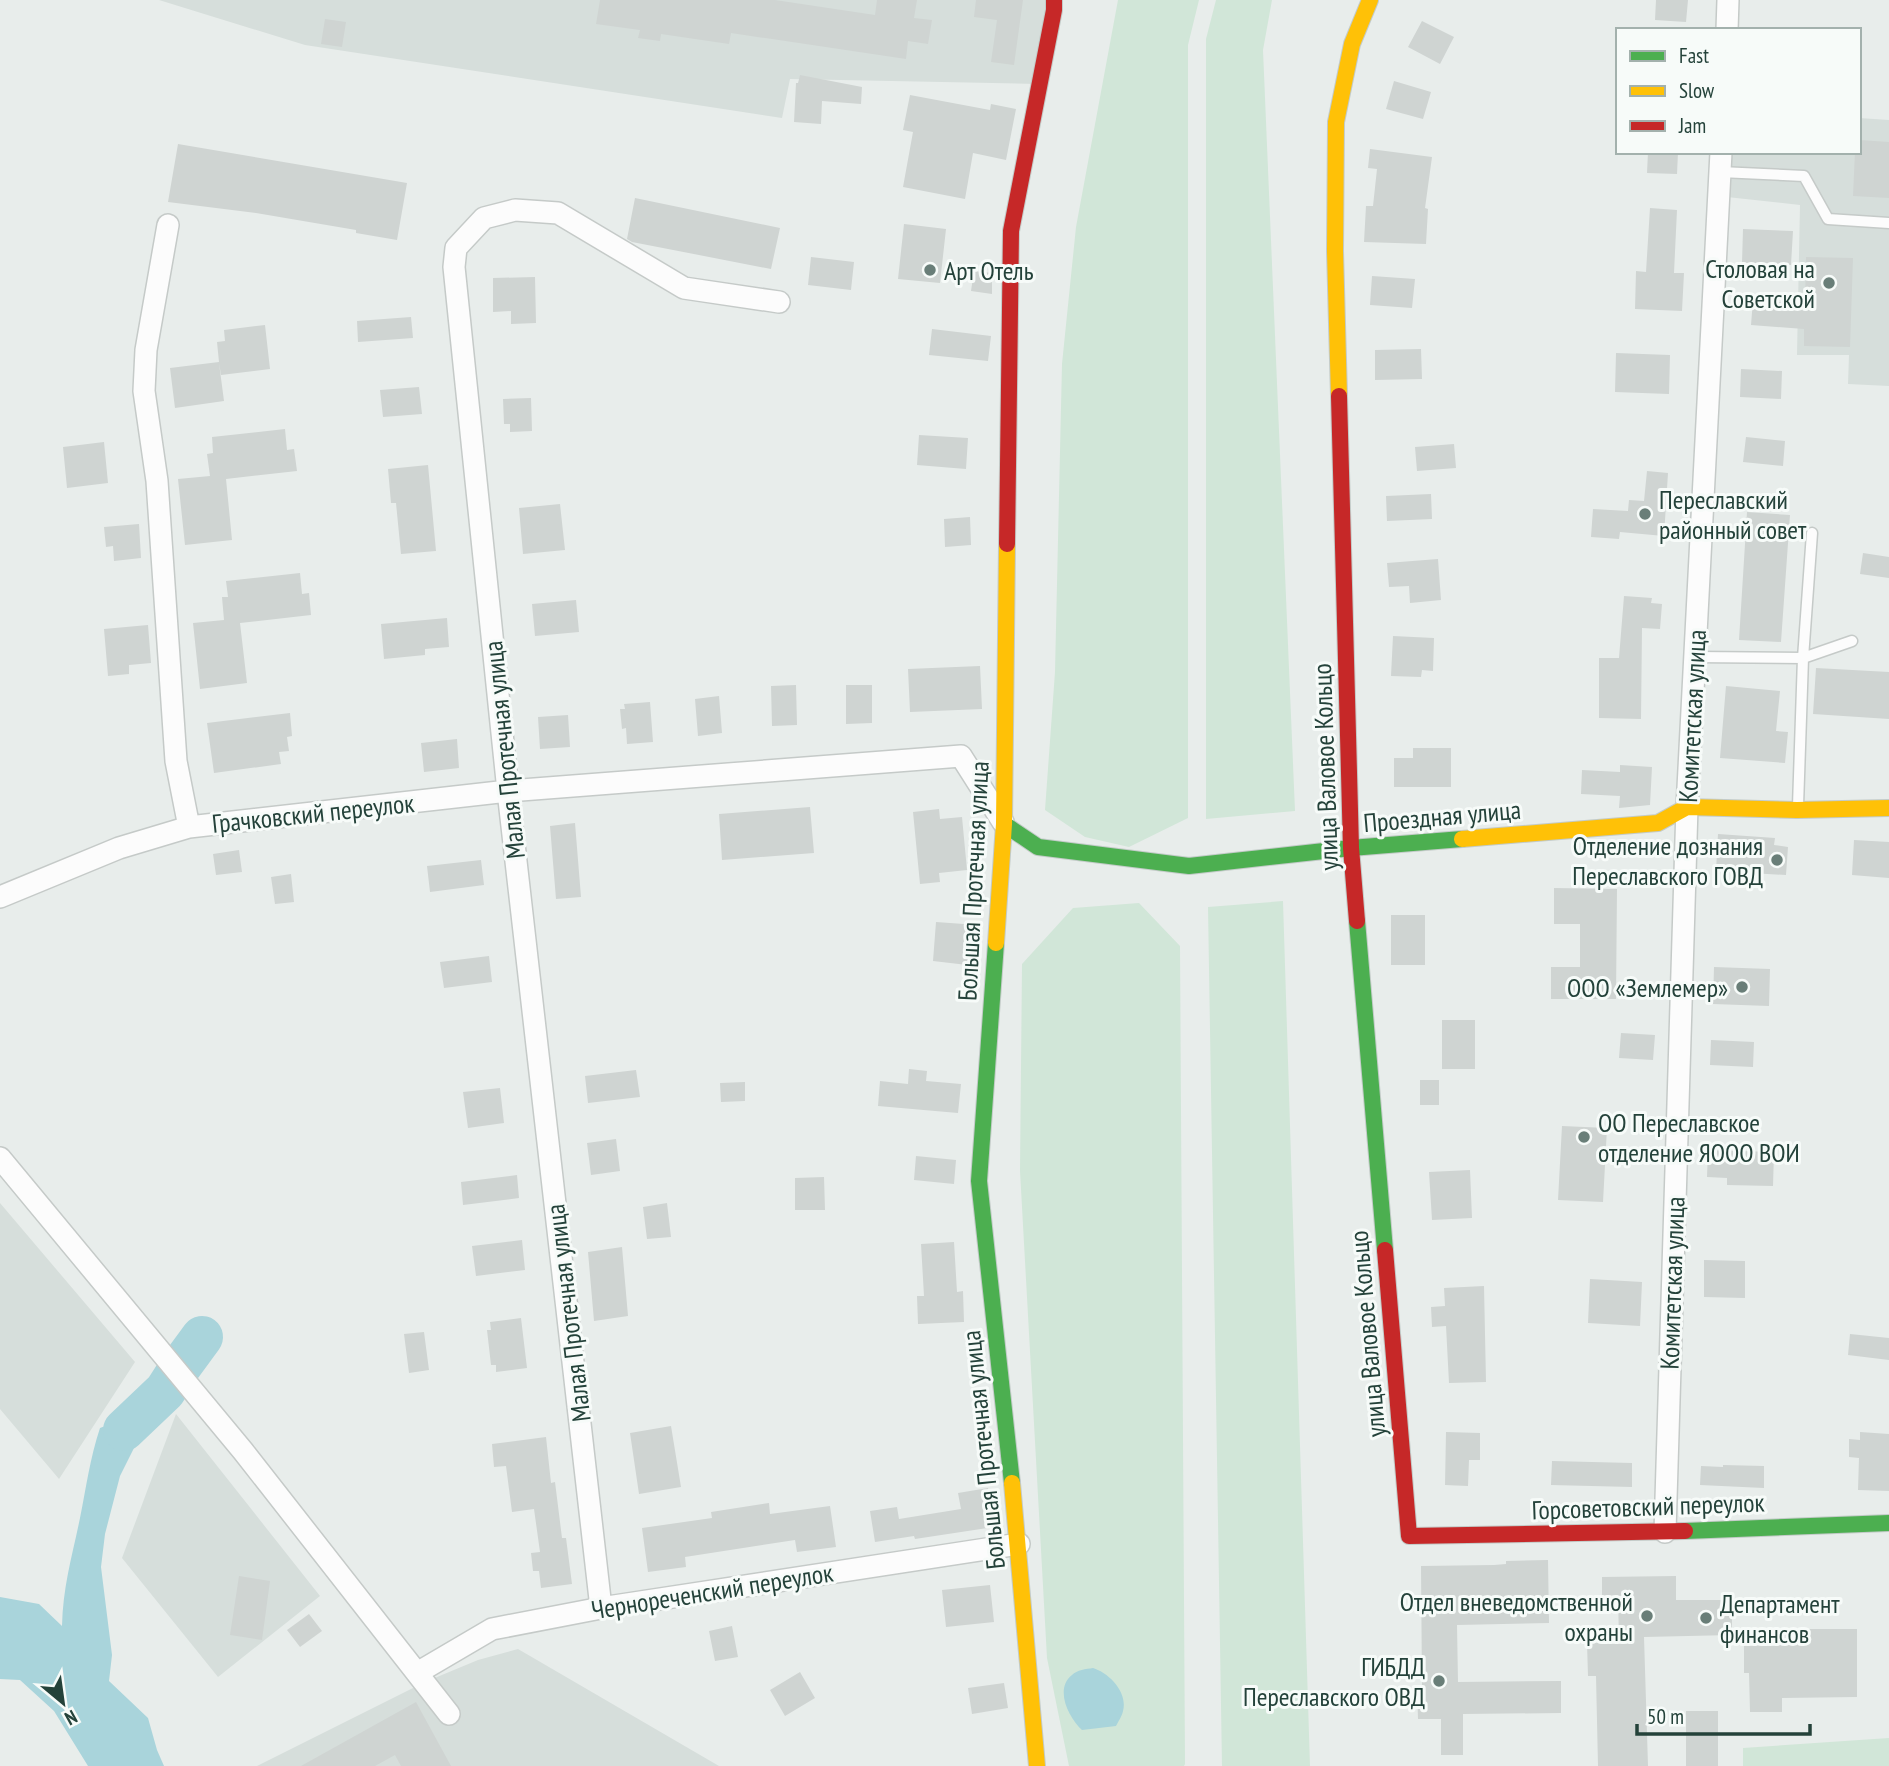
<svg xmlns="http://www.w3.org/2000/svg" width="1889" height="1766" font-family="'PT Sans Narrow',sans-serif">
<rect width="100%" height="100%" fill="#e8edeb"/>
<path fill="#d6dedb" d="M159,0H1051L1037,84L790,79L782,118L305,45Z
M1859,118L1889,120V386L1848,384L1849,355H1797L1800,205L1727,197L1729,152H1859Z
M0,1203L135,1362L59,1479L0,1409Z
M176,1414L320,1596L218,1677L122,1558Z
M518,1649L719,1766H257L425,1682L478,1660Z"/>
<path fill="#d1e6d8" d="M1118,0H1199L1188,45V818L1129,847L1085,837L1045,810L1055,672L1062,364L1076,227Z
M1216,0H1272L1263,50L1295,811L1206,819V39Z
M1283,901L1310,1766H1222L1208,907Z
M1139,903L1180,946L1185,1764L1184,1766H1069L1047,1658L1020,1171L1022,964L1073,908Z
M1889,1738V1766H1743V1748Z"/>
<path fill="#a9d4db" d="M144,1386L167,1389L165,1407L138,1440L120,1476L105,1534L101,1567L112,1655L109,1681L148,1718L157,1750L164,1766H88L54,1711L20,1680L0,1679V1597L39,1604L62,1626C63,1586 72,1557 80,1518C86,1488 90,1458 100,1428L113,1423L130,1398Z
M1093,1668C1109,1673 1128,1692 1123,1711C1122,1716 1118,1722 1116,1726L1082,1730C1069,1718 1054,1689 1072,1675C1077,1670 1086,1669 1093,1668Z"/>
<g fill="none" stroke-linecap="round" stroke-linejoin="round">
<path stroke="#a9d4db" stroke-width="42" d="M180,1367L202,1337
M124,1430L165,1391L174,1377"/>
</g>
<path fill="#cfd4d2" d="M600,0H775L875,15L877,0H917L914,18L932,20L928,44L908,41L906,59L731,33L729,44L661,34L660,41L638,38L640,30L596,24Z
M976,0H1023L1014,65L991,62L997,20L974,17Z
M1656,0H1688L1686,22L1655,20Z
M325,19L346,22L342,47L321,44Z
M1422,21L1454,37L1440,64L1408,47Z
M800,75L862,87L861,104L822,101L821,124L794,122L796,83H798Z
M1394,81L1431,92L1423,119L1386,109Z
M910,95L990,110L991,104L1016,109L1006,160L973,153L965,199L903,187L913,132L903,130Z
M1859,140L1889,142V198L1853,196L1855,152H1859Z
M178,144L407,183L397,240L356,233V230L256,213L168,202Z
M1370,149L1432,157L1425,208L1428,209L1426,244L1364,242L1366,206H1373L1377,169L1368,168Z
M1648,152H1678L1677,174L1647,173Z
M635,198L780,228L771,269L632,242L627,239Z
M1650,208L1677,210L1674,273H1684L1682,311L1635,309L1636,271L1646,272Z
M904,224L946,229L940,283L898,279Z
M1743,229L1793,231L1791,265L1742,263Z
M811,257L854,262L851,290L808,285Z
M1806,257L1853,258L1850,347L1804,346V329L1751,325L1753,300L1805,304Z
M974,271L992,273V294L971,291Z
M1372,276L1415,279L1412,308L1370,305Z
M535,277L536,323L511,324V311L493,312V278Z
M411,317L413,338L358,342L357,321Z
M265,325L270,369L221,375L219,363L224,401L175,408L170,368L219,362L217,342L225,341L224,330Z
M932,329L991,336L988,361L929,355Z
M1421,349L1422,379L1375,380V350Z
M1616,353L1670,355L1669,394L1615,392Z
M1741,369L1782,371L1781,399L1740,397Z
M419,387L422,414L383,417L380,390Z
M531,398L532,431L510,432V424H504L503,399Z
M285,429L287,450L294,449L297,471L226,479L232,540L185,545L178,479L210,476L207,454L213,453L212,437Z
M919,435L968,438L966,469L917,465Z
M1746,437L1785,441L1783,466L1743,462Z
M104,442L108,483L67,488L63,447Z
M1454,444L1456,468L1417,471L1415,447Z
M428,465L436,551L401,554L396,503H391L388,469Z
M1647,471L1668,473L1664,536L1620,532L1619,539L1591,537L1593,509L1628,511L1629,500L1644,501Z
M1431,494L1432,519L1387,521L1386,496Z
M560,504L565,550L523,554L519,508Z
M1747,512L1790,515L1781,642L1739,640Z
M970,517L971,545L945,547L944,519Z
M139,524L141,558L114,561L113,546L106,547L104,527Z
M1863,553L1889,557V578L1860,574Z
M1438,559L1441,600L1410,603L1409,586L1389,587L1387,563Z
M300,573L302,594L309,593L311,615L240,623L247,683L200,689L193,623L224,620L222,597H228L226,581Z
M1624,596L1652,598L1651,603L1662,604L1660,629L1642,628L1641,719L1599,718V658H1619Z
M576,600L579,632L535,636L532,604Z
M447,618L449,647L425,649V655L384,659L381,624Z
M148,625L151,663L129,665V674L108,676L104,629Z
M1393,636L1434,638L1433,671L1422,670L1421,677L1391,676Z
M980,666L982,709L910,712L908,669Z
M1816,668L1889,672V719L1813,714Z
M796,685L797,725L772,726L771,686Z
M846,685H872V723L846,724Z
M1726,686L1780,691L1776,731L1788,732L1785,763L1720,758Z
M719,696L722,733L698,736L695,699Z
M650,702L653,742L627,744L626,728L622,729L620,709H625L624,704Z
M290,713L292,736L287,737L289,751L279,752L281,764L214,773L207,723Z
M568,715L570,747L540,749L538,717Z
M457,739L459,768L424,772L421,743Z
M1413,748H1451V787H1394V758H1413Z
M1620,765L1652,767L1650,805L1619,808L1620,796L1581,794L1582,770L1620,772Z
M810,807L814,853L722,860L719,814Z
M939,809L940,819L962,817L967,870L939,873L940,882L920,884L913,812Z
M575,823L581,897L556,899L550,826Z
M1718,834L1775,838L1774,845L1788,847L1786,875L1716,871Z
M1854,840L1889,842V878L1852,875Z
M239,850L242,872L216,875L213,854Z
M481,860L484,885L430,892L427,866Z
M291,874L294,902L275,904L271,877Z
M1554,888L1617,889L1616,999H1551V967H1580V924H1554Z
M1391,915H1425V965H1391Z
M936,922L978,925L976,966L933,961Z
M489,956L492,982L444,988L440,962Z
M1714,967L1770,969L1769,1006L1713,1004Z
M1442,1020H1475V1069H1442Z
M1621,1033L1655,1035L1653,1060L1619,1058Z
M1711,1040L1754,1042L1753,1067L1710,1065Z
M909,1069L927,1071L926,1081L961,1084L958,1113L878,1106L880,1081L908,1084Z
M636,1070L640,1097L588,1103L585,1076Z
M1420,1080H1439V1105H1420Z
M745,1082V1101L721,1102L720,1083Z
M500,1088L504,1123L468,1128L463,1092Z
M1562,1126L1607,1128L1603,1202L1558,1200Z
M616,1139L620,1171L591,1175L587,1143Z
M1708,1150L1774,1152L1773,1186L1727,1185V1178L1707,1177Z
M916,1156L956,1160L954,1184L914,1180Z
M1470,1170L1472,1218L1432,1220L1429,1172Z
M517,1175L519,1198L463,1205L461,1182Z
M824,1177L825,1210H795V1178Z
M667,1203L671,1237L647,1239L643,1207Z
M522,1240L525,1270L476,1276L472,1246Z
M954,1242L957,1292L963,1291L964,1322L918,1324L917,1296H924L921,1244Z
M622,1247L628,1316L594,1321L588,1252Z
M1704,1260L1745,1261V1298L1704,1297Z
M1590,1279L1642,1282L1640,1326L1588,1323Z
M1484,1286L1486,1382L1449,1383L1446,1326L1432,1327L1431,1307L1445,1306L1444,1288Z
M521,1318L527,1368L496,1372V1365H491L487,1330H491L490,1322Z
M424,1332L429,1370L409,1373L404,1334Z
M1850,1334L1889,1338V1360L1848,1355Z
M671,1426L681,1487L639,1494L630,1433Z
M1446,1432L1480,1433V1460H1469L1468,1486L1445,1485Z
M1860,1432L1889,1434V1491L1858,1490L1859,1458L1849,1457V1439L1860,1440Z
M546,1437L551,1483L555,1482L562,1538H566L572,1584L541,1588L539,1571H533L531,1553L540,1552L534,1509L512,1512L506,1466L494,1467L492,1444Z
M1552,1461L1632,1463V1487L1551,1485Z
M1723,1465L1764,1466V1488L1700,1485L1701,1466L1723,1467Z
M988,1488L994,1527L915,1539L914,1536L875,1542L870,1511L897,1507L899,1519L961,1509L958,1493Z
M769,1503L770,1514L830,1506L836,1547L797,1552L795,1540L685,1557L686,1567L648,1572L642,1528L712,1518L711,1512Z
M1548,1560L1549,1623L1457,1625L1458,1682L1561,1681V1713L1463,1714V1755H1441V1719H1418L1417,1687H1422L1421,1566L1494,1565L1506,1564V1561Z
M239,1576L270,1581L262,1640L230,1635Z
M1676,1576V1600H1732V1635L1644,1637L1648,1766H1598L1596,1676H1588L1587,1643L1619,1642L1618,1595L1602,1596V1577Z
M990,1585L994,1622L946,1627L942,1590Z
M309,1614L322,1631L300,1647L287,1630Z
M732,1626L738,1657L715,1661L709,1631Z
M1744,1629H1857V1697L1782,1698V1712H1750L1749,1673H1744Z
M800,1672L815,1698L785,1716L770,1690Z
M1004,1683L1008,1708L972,1714L968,1688Z
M416,1702L451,1766H401L395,1755L375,1766H301Z
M1686,1711H1718V1766H1686Z"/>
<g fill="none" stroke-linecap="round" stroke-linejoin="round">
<g stroke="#c5cac8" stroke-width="13">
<path id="lane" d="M1720,172L1804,176L1828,219L1889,223
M1695,657L1803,658L1852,641
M1798,806L1803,658L1812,533"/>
</g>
<g stroke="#c5cac8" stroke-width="24">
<path id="street" d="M1727,30L1728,0
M168,225L146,350L144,391L157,481L176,761L189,827L508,791L961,756L1003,822
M0,897L119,848L189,827
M0,1158L243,1451L449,1714
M1665,1532L1687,807L1721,152
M601,1608L508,791L454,267L456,248L484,218L515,210L558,213L684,288L779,302
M417,1673L492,1629L601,1608L1019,1544"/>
</g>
<g stroke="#c3cbc8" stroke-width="18">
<path id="fast" d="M1004,824L1038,847L1189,866L1351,848L1462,839
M1357,921L1385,1250
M996,943L979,1181L1012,1483
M1685,1531L1889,1523"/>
</g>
<g stroke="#c3cbc8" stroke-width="18">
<path id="slow" d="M1339,396L1335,251L1336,122L1352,44L1370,0
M1462,839L1658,823L1687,807L1797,810L1889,808
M996,943L1004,824L1007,544
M1012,1483L1037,1766"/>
</g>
<g stroke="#c3cbc8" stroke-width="18">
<path id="jam" d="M1339,396L1351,848L1357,921
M1007,544L1011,231L1054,10V0
M1385,1250L1409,1536L1685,1531"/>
</g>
<use href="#lane" stroke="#fcfcfc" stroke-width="10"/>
<use href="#street" stroke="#fcfcfc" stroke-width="21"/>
<use href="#fast" stroke="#4caf50" stroke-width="16"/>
<use href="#slow" stroke="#ffc107" stroke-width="16"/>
<use href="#jam" stroke="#c62828" stroke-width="16"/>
</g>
<g fill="#697e78" stroke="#f7fbf9" stroke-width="2.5">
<circle cx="930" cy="270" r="7"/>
<circle cx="1829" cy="283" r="7"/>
<circle cx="1645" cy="514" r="7"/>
<circle cx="1777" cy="860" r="7"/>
<circle cx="1742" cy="987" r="7"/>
<circle cx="1584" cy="1137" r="7"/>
<circle cx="1647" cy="1616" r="7"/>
<circle cx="1706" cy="1618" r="7"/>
<circle cx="1439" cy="1681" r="7"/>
</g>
<g text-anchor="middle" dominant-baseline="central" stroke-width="6" stroke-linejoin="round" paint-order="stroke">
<g font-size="26" fill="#24423a" stroke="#f7fbf9" text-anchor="end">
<text x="1815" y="268">Столовая на<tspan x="1815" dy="30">Советской</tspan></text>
<text x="944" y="270" text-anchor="start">Арт Отель</text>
<text x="1659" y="499" text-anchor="start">Переславский<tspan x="1659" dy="30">районный совет</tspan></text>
<text x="1763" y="845">Отделение дознания<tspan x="1763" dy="30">Переславского ГОВД</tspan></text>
<text x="1728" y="987">ООО «Землемер»</text>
<text x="1598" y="1122" text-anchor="start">ОО Переславское<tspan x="1598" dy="30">отделение ЯООО ВОИ</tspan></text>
<text x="1633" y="1601">Отдел вневедомственной<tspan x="1633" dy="30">охраны</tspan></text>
<text x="1720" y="1603" text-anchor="start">Департамент<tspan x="1720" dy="30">финансов</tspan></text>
<text x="1425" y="1666">ГИБДД<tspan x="1425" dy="30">Переславского ОВД</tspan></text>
</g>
<g font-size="26" fill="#24423a" stroke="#f7fbf9">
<text transform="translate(1692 716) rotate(-87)">Комитетская улица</text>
<text transform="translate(504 750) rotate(-96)">Малая Протечная улица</text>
<text transform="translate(1325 767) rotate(-92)">улица Валовое Кольцо</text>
<text transform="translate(313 813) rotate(-6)">Грачковский переулок</text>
<text transform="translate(1442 816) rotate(-5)">Проездная улица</text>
<text transform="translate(973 881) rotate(-87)">Большая Протечная улица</text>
<text transform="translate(1672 1283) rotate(-88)">Комитетская улица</text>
<text transform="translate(568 1313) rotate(-97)">Малая Протечная улица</text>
<text transform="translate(1367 1334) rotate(-95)">улица Валовое Кольцо</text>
<text transform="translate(983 1450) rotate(-96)">Большая Протечная улица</text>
<text transform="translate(1648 1506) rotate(-2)">Горсоветовский переулок</text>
<text transform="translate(712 1591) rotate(-9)">Чернореченский переулок</text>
</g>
</g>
<rect x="1616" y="28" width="245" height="126" fill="#f7fbf9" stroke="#a3b1ad" stroke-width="2"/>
<rect x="1630" y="51" width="35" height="10" fill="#4caf50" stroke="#a3b1ad" stroke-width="2"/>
<text x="1679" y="63" font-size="21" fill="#24423a">Fast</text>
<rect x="1630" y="86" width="35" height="10" fill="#ffc107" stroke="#a3b1ad" stroke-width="2"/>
<text x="1679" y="98" font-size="21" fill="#24423a">Slow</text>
<rect x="1630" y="121" width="35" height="10" fill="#c62828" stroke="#a3b1ad" stroke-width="2"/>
<text x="1679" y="133" font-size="21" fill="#24423a">Jam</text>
<g transform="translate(63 1703) rotate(151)" stroke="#f7fbf9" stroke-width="5" paint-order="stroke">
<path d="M0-5L12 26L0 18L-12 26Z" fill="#24423a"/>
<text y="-10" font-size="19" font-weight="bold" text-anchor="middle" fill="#24423a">N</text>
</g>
<path d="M1637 1724v10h173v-10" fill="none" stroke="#24423a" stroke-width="3.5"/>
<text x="1647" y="1724" font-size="21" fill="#24423a" stroke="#f7fbf9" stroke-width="5" paint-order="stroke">50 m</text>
</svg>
